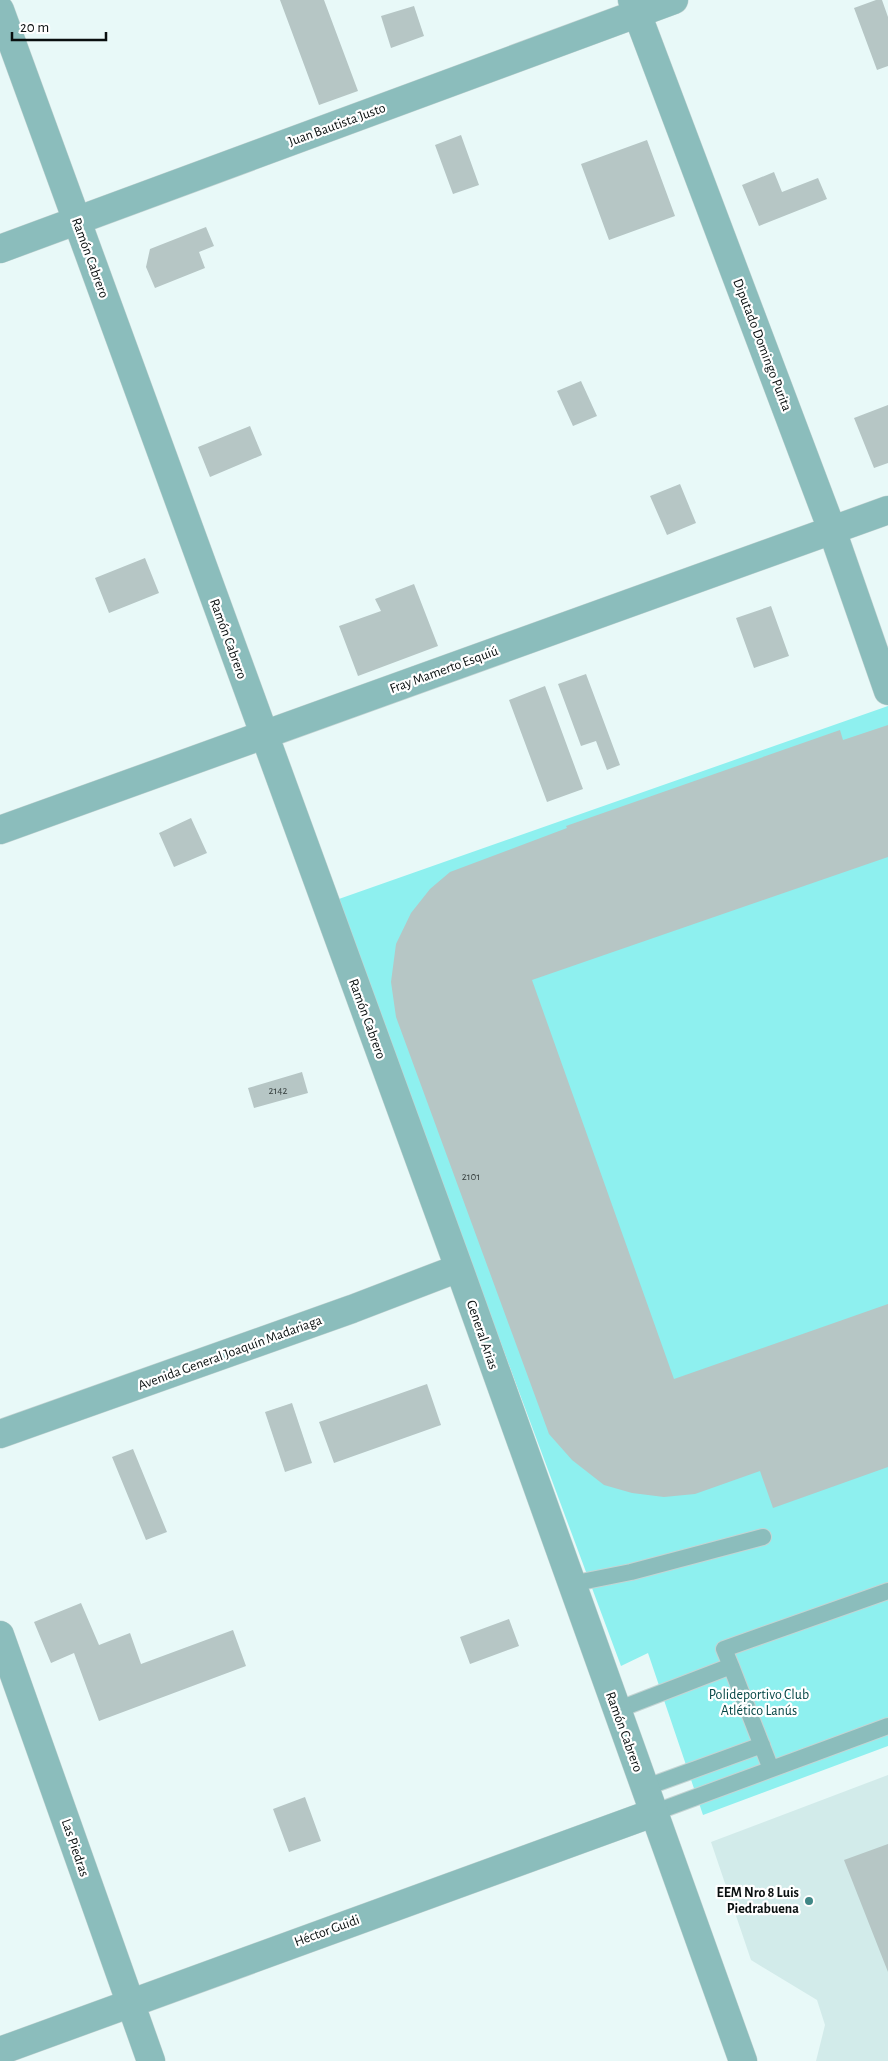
<svg xmlns="http://www.w3.org/2000/svg" width="888" height="2061" font-family="'Alegreya Sans',sans-serif">
<rect width="100%" height="100%" fill="#e8f9f8"/>
<path fill="#d2ebea" d="M888,1775V2061H816L825,2025L817,2000L751,1960L711,1842Z"/>
<path fill="#8ef0ef" d="M888,706V1746L703,1815L648,1653L621,1666L336,900Z"/>
<path fill="#b6c6c5" d="M280,0H324L358,91L319,105Z
M876,0H882L888,17V66L877,70L854,8Z
M414,6L424,36L391,48L381,16Z
M461,135L479,185L453,194L435,145Z
M647,140L675,216L609,240L581,164Z
M774,172L782,192L818,178L827,199L759,226L742,185Z
M206,227L214,246L199,252L205,268L155,288L146,267L150,249Z
M581,381L597,416L573,426L557,391Z
M888,405V463L874,468L854,418Z
M250,426L262,455L210,477L198,447Z
M680,484L696,523L667,535L650,496Z
M145,558L159,593L109,613L95,578Z
M414,584L438,646L358,676L339,626L381,611L375,599Z
M771,606L789,656L754,668L736,618Z
M586,674L620,765L607,770L596,741L581,746L558,684Z
M545,686L583,789L547,802L509,700Z
M888,725V857L532,980L674,1379L888,1304V1467L773,1508L760,1471L695,1494L664,1497L632,1493L604,1485L572,1460L549,1434L396,1017L391,982L396,944L411,913L430,889L450,872L567,828L566,826L840,730L843,740Z
M191,818L207,853L174,867L159,833Z
M302,1072L308,1093L254,1108L248,1088Z
M427,1384L441,1425L334,1463L319,1422Z
M292,1403L312,1463L285,1472L265,1412Z
M133,1449L167,1532L146,1540L112,1457Z
M81,1603L99,1645L130,1633L141,1664L233,1630L246,1666L99,1721L74,1653L51,1663L34,1622Z
M509,1619L519,1646L470,1664L460,1637Z
M305,1797L321,1841L289,1852L273,1809Z
M888,1844V1972L844,1860Z"/>
<g fill="none" stroke-linecap="round" stroke-linejoin="round">
<g stroke="#c4d4d3" stroke-width="18">
<path id="lane" d="M571,1584L631,1572L763,1537
M731,1666L771,1769
M617,1710L731,1666L724,1649L888,1591
M644,1788L762,1745
M653,1813L888,1726"/>
</g>
<g stroke="#c4d4d3" stroke-width="29">
<path id="street" d="M632,0L832,530L888,691
M0,10L459,1268L743,2061
M0,249L674,0
M0,830L888,510
M0,1434L352,1309L459,1268
M0,1635L151,2061
M0,2051L653,1813"/>
</g>
<use href="#lane" stroke="#8bbdbc" stroke-width="16"/>
<use href="#street" stroke="#8bbdbc" stroke-width="28"/>
</g>
<circle fill="#3f8786" stroke="#fff" stroke-width="2" cx="809" cy="1901" r="5"/>
<g text-anchor="middle" dominant-baseline="central" stroke-width="4.5" stroke-linejoin="round" paint-order="stroke">
<g font-size="11" fill="#343d3c">
<text x="278" y="1090">2142</text>
<text x="471" y="1176">2101</text>
</g>
<g font-size="14" fill="#090f0f" stroke="#fff">
<text transform="translate(337 125) rotate(-20)">Juan Bautista Justo</text>
<text transform="translate(90 258) rotate(70)">Ramón Cabrero</text>
<text transform="translate(762 345) rotate(69)">Diputado Domingo Purita</text>
<text transform="translate(228 639) rotate(70)">Ramón Cabrero</text>
<text transform="translate(444 670) rotate(-20)">Fray Mamerto Esquiú</text>
<text transform="translate(367 1019) rotate(70)">Ramón Cabrero</text>
<text transform="translate(482 1335) rotate(71)">General Arias</text>
<text transform="translate(230 1353) rotate(-20)">Avenida General Joaquín Madariaga</text>
<text transform="translate(624 1732) rotate(70)">Ramón Cabrero</text>
<text transform="translate(75 1848) rotate(71)">Las Piedras</text>
<text transform="translate(327 1931) rotate(-20)">Héctor Guidi</text>
</g>
<g font-size="14" fill="#054645" stroke="#fff">
<text x="759" y="1695">Polideportivo Club<tspan x="759" dy="16">Atlético Lanús</tspan></text>
</g>
<g font-size="14" font-weight="bold" fill="#090f0f" stroke="#fff" text-anchor="end">
<text x="799" y="1893">EEM Nro 8 Luis<tspan x="799" dy="16">Piedrabuena</tspan></text>
</g>
</g>
<path d="M12 32v8h94v-8" fill="none" stroke="#090f0f" stroke-width="2.5"/>
<text x="20" y="32" font-size="15" fill="#090f0f" stroke="#ffffff" stroke-width="4" paint-order="stroke">20 m</text>
</svg>
